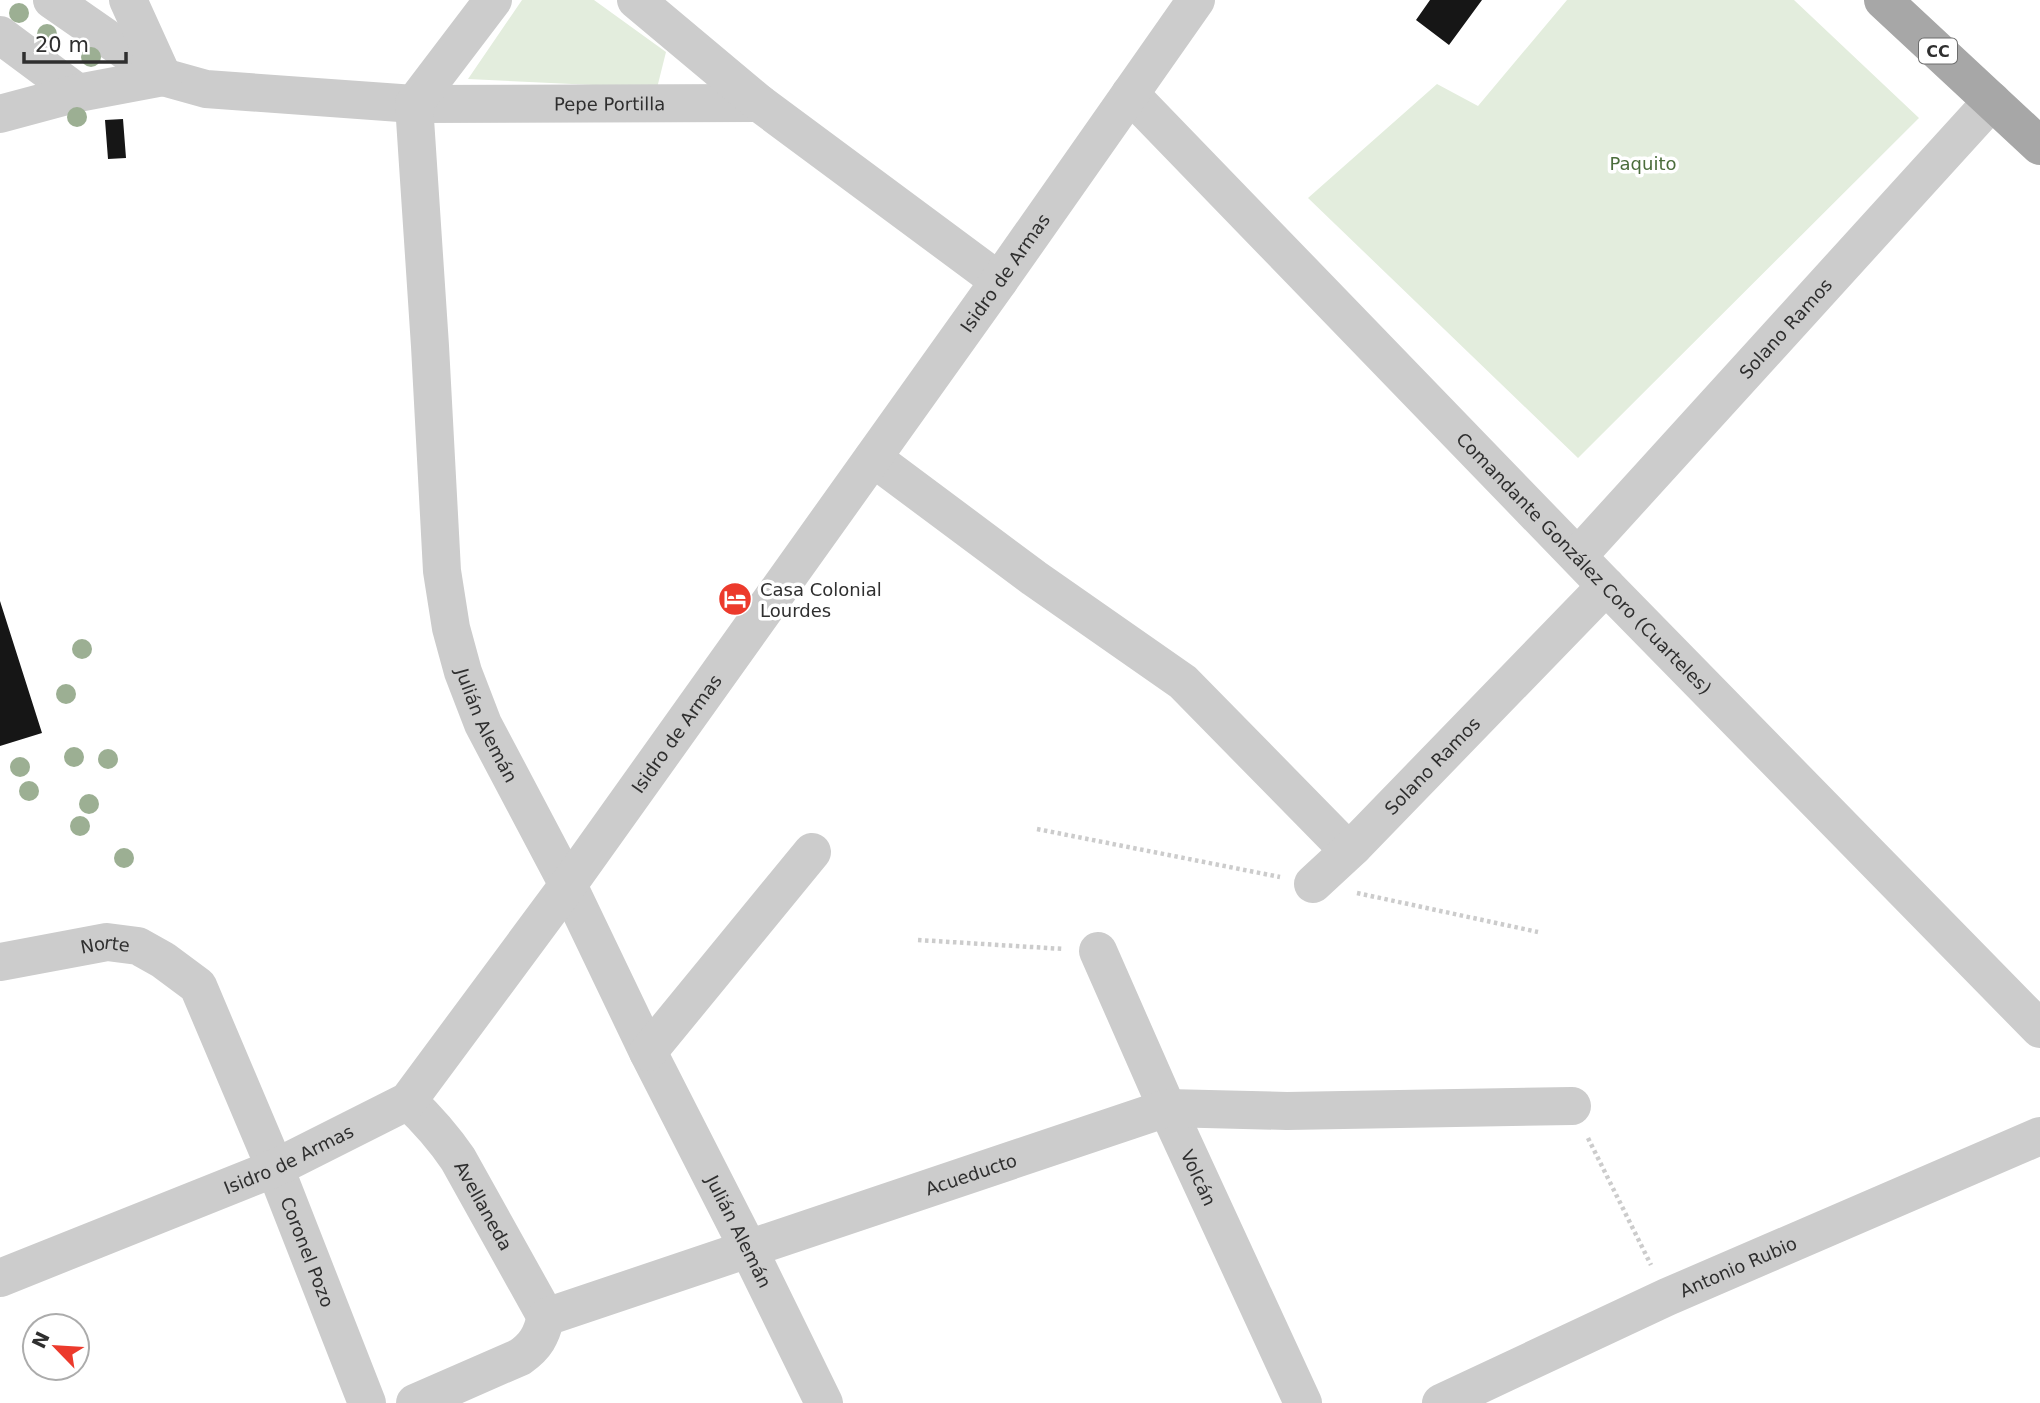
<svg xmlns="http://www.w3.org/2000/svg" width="2040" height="1403" font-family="'DejaVu Sans',sans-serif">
<rect width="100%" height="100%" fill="#fff"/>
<path fill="#e3eddd" d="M522,0H594L666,52L657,88L468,79Z
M1567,0H1794L1919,118L1578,458L1308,198L1437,84L1478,106Z"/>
<path fill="#161616" d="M1430,0H1482L1449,45L1416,20Z
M123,119L126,158L108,159L105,120Z
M0,601L42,733L0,746Z"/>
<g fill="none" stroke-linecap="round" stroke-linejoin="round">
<path stroke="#ccc" stroke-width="4.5" stroke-dasharray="3.5 3.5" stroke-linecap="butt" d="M1037,829L1280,877
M1357,893L1538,932
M918,940L1064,949
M1588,1138L1651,1265"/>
<g stroke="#ccc" stroke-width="38">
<path id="s1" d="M52,0L163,77L206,89L414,104L759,103"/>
<path id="s2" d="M493,0L414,104L430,346L442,571L451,628L463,672L483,724L568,885L648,1052L748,1248L824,1403"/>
<path d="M636,0L759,103L999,281"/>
<path d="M0,35L78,93"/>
<path id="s3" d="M1130,94L1606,586L2040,1029"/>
<path d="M0,114L78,93L163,77L128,0"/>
<path d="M873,458L1034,578L1183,682L1339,841L1353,847"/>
<path id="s4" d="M1578,556L1992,101"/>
<path id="s5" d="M1313,884L1353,847L1606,586"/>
<path id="s6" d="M1098,951L1167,1108L1303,1403"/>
<path id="s7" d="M0,962L107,942L138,946L163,960L198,986L275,1168L367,1403"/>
<path d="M648,1052L812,852"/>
<path id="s8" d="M408,1101C427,1119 443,1137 458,1159L546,1317"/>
<path id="s9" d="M0,1278L275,1168L408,1101L568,885L999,281L1196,0"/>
<path id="s10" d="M415,1403L520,1357C536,1346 541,1336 546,1317L1167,1108L1287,1111L1572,1106"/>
<path id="s11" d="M1441,1403L1667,1297L2040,1136"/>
</g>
<path stroke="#a7a7a7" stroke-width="38" d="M1883,0L2040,146"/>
</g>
<g fill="#9caf93">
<circle cx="19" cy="13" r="10"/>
<circle cx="47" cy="34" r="10"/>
<circle cx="91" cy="57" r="10"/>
<circle cx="77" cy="117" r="10"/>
<circle cx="82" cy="649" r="10"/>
<circle cx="66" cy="694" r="10"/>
<circle cx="74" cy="757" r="10"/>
<circle cx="108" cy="759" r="10"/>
<circle cx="20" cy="767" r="10"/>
<circle cx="29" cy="791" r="10"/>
<circle cx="89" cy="804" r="10"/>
<circle cx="80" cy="826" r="10"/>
<circle cx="124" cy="858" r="10"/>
</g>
<defs>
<g id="hotel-disc" transform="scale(1.75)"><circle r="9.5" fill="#ec3a2c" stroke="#fff"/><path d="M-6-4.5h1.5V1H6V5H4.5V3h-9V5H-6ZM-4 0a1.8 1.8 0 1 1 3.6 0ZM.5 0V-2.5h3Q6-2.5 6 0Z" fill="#fff"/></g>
</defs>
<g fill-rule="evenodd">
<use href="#hotel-disc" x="735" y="599"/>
</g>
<g text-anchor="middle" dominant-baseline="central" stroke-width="7" stroke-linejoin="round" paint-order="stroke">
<rect fill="#fff" stroke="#6d6d6d" stroke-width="2" x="1919" y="38.5" width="38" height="25" rx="5"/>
<g font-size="16" font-weight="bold" fill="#2f2f2f">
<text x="1938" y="51">CC</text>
</g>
<g font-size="18" fill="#2f2f2f" stroke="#fff">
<text stroke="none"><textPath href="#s1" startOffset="584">Pepe Portilla</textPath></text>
<text stroke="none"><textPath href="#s9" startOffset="1466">Isidro de Armas</textPath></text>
<text stroke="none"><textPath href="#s4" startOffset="308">Solano Ramos</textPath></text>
<text stroke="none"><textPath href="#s3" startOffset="653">Comandante González Coro (Cuarteles)</textPath></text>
<text stroke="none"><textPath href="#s2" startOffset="760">Julián Alemán</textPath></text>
<text stroke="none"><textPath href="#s9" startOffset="900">Isidro de Armas</textPath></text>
<text stroke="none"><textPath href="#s5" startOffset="168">Solano Ramos</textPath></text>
<text stroke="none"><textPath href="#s7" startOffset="107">Norte</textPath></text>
<text stroke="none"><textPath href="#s9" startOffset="312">Isidro de Armas</textPath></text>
<text stroke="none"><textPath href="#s10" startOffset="612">Acueducto</textPath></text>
<text stroke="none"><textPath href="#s6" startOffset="248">Volcán</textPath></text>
<text stroke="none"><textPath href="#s8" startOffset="130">Avellaneda</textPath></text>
<text stroke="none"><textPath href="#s2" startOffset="1326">Julián Alemán</textPath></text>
<text stroke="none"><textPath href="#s7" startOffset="500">Coronel Pozo</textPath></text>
<text stroke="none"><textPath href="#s11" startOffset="327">Antonio Rubio</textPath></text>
</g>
<g font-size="18" fill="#4b6d3b" stroke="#fff">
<text x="1643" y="163">Paquito</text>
</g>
<g font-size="18" fill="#2f2f2f" stroke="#fff" text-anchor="start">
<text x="760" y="589">Casa Colonial<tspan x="760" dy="21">Lourdes</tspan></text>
</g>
</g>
<g transform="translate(56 1347) rotate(295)"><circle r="33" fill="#ffffff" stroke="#acacac" stroke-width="2"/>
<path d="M0-5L12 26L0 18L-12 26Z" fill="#ec3a2c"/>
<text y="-10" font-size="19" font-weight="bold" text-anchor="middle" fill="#2f2f2f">N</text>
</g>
<path d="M24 52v10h102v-10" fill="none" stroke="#2f2f2f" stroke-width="3.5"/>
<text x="35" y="52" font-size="21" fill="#2f2f2f" stroke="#ffffff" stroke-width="5" paint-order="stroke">20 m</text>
</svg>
